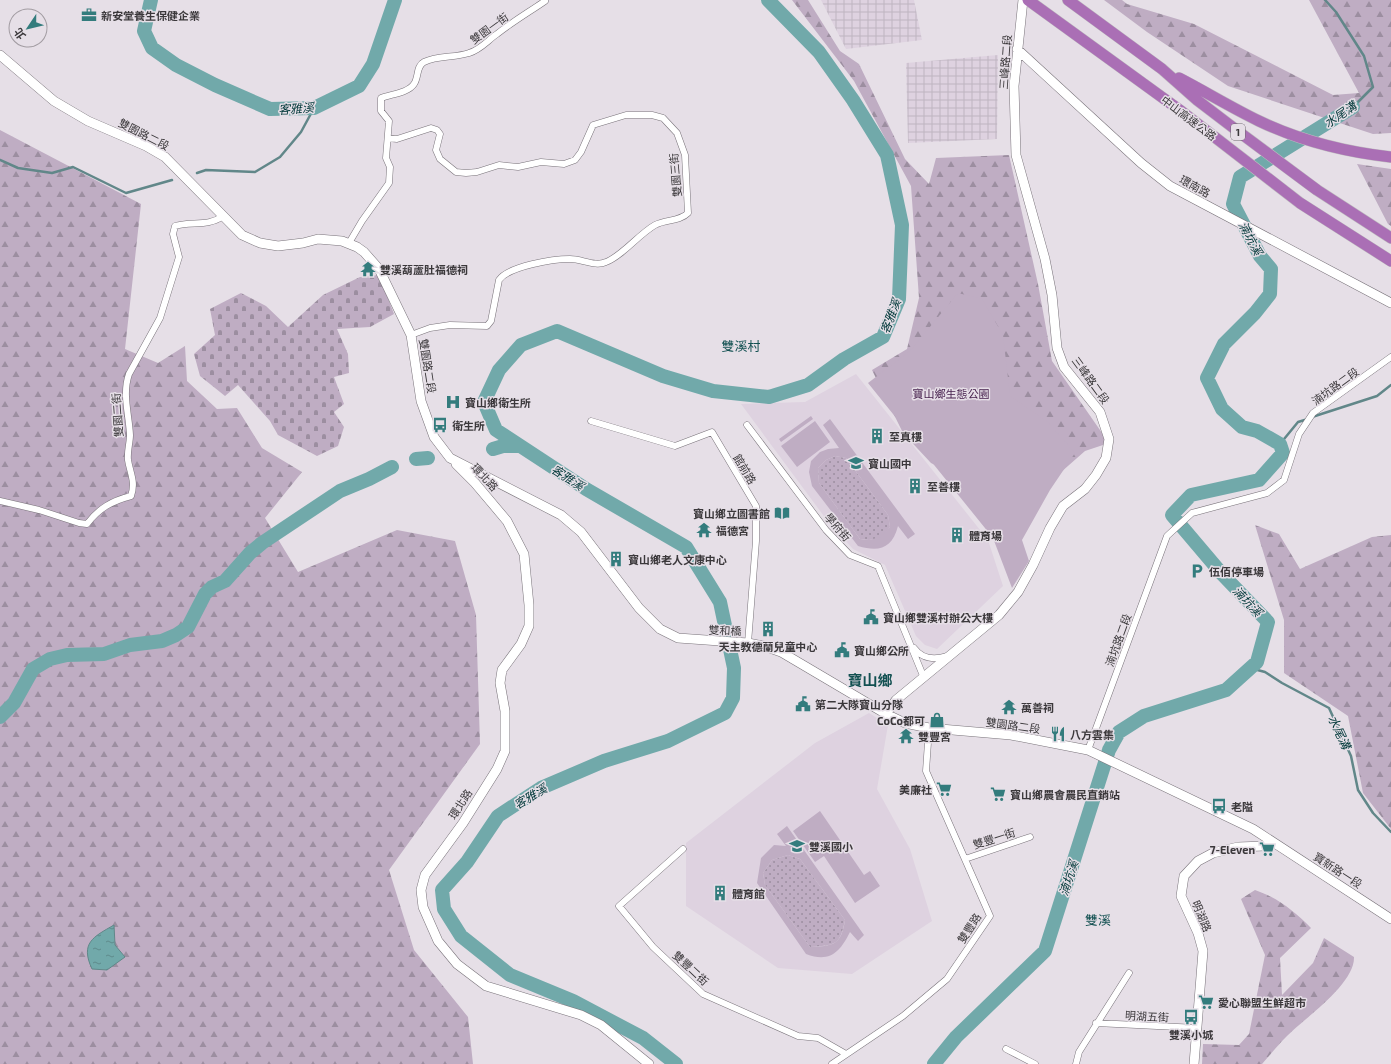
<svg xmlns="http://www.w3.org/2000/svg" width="1391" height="1064" font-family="'Exo 2','Noto Sans TC',sans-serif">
<defs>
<pattern id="industrial-grid" width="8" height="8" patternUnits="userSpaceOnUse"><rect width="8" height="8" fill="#ded2e0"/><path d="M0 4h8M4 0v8" fill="none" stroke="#bfb5c1"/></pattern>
<pattern id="grass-dots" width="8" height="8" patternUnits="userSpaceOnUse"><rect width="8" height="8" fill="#bfadc3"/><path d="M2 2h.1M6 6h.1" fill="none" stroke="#9c8ea0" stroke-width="1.8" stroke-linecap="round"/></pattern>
<pattern id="forest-firs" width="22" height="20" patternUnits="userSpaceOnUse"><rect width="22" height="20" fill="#bfadc3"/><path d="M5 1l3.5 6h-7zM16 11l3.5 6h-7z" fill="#9c8ea0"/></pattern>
<pattern id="cemetery-stones" width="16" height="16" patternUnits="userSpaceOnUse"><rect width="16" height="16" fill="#bfadc3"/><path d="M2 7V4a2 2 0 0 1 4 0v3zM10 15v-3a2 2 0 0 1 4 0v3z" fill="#9c8ea0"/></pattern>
<pattern id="water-ripples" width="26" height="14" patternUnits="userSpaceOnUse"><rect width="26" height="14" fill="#71a9aa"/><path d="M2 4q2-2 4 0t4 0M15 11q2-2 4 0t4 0" fill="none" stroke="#5e8b8c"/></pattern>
</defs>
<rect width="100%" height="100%" fill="#e6dfe7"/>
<path fill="#ded2e0" d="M856,374L988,540L1003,586L937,649L925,645L916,636L885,565L853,549L829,523L741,404L805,402Z
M869,713L888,725L877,789L910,849L932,921L852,974L778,968L686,906V843L815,743Z"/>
<path fill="url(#industrial-grid)" d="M821,0H914L922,40L846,49Z
M998,55L997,139L908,143L906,63Z"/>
<path fill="url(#grass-dots)" d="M835,456L846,458L888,515L890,527L882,538L869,540L860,539L819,483L818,468L826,460Z
M788,855L800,859L845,920C840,946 835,945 810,947L765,885L763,873L772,860Z"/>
<path fill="url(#forest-firs)" d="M792,0H808L840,51L859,64L905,159L929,184L936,158L1009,155L1038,284L1052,361L1109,443L1085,451L1035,495L959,477L931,463L903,433L872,370L907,349L919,298L911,186L854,81Z
M1104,0H1122L1127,4L1194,24L1333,95L1359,93L1309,0H1391V133L1373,134L1228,86L1147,32Z
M0,130L141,204L125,349L158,363L185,346L187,381L217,409L237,408L262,448L302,472L265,518L298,572L397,530L455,541L476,615L480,744L389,870L414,950L468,1017L473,1064H0Z
M1357,164L1391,169V226L1388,224Z
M1255,525L1279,534L1300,569L1372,537L1391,535V829L1363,793L1348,716L1284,673V620Z
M1255,890C1278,898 1294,911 1311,928L1280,958L1282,995L1313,963L1324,938L1354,957C1355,984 1305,1018 1287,1036C1278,1045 1270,1055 1262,1064H1202L1203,1044L1239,1045L1249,1034L1265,955L1241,899Z"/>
<path fill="url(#cemetery-stones)" d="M379,275L394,314L370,327L337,329L348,354L349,373L334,377L344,404L334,412L344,427L338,446L317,456L278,435L270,421L238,385L225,396L200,376L194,354L215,335L210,309L241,293L266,306L288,327L323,295L360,277Z"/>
<path fill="#bfadc3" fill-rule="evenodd" d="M958,293L982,299L1003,335L1010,396L1048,422L1075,453L1050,490L1022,540L1029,561L1012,588L993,538L868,383L910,351Z
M811,416L813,419L781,442L779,439Z
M830,419L915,534L908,539L898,526C892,549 879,552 858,546L812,486L809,472L811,461L820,452L828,449L839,448L823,425ZM835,456L846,458L888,515L890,527L881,537L869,540L860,539L819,483L818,468L826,460Z
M815,421L830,442L797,467L781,446Z
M820,811L864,875L870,871L880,886L855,903L824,856L815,862L793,831Z
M787,826L864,935L858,941L850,932C840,952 830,963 806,954L757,883L761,858L774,845L786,846L777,834ZM788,855L800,859L845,920C841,945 834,946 810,947L765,885L763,873L772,860Z"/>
<path fill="url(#water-ripples)" stroke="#618789" d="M114,925L115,945L125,957L107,970L92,969C80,943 93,937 114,925Z"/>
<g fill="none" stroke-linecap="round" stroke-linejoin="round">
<path stroke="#618789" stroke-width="2.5" d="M1325,0L1336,12L1364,56L1373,87L1353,107
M0,160L18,168L52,173L73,167L126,193L172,180
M197,173L206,170L255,172L280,157L301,132L314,108
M1312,417L1377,396L1391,385
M1280,444L1298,422L1308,419
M1250,668L1265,672L1282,683L1329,708L1351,756L1358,790L1373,813L1391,832"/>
<path stroke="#71a9aa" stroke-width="14" d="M151,0L144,31L152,48L176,65L215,85L270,109L314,108L359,86L373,64L395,0
M493,449L503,446H518
M416,459L428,458
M0,717L14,703L33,669L50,659L67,655L104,654L130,645L162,641L176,635L188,627L205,594L212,587L225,581L250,553L262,543L340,491L369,479L392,467
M676,1064L643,1038L573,1001L510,975L461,936L444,909L442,890L467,862L498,816L541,788L604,761L668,741L725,713L733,698L734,668L720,602L686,547L586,489L496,430L484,402L499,370L521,345L557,331L663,376L713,391L769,397L808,385L844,359L883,337L899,299L902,225L887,155L853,100L819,52L768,0
M934,1064L956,1037L1045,951L1109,750L1119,732L1144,716L1226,690L1257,662L1268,622L1222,574L1172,515L1191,495L1259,480L1283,453L1280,444L1257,431L1242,427L1222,409L1207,378L1224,344L1255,313L1270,294L1271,269L1260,256L1233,204L1240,177L1353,107"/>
<g stroke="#79737a" stroke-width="7">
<path id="street" d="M388,138L397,139L431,128L437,130L440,134L436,150L440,159L456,172L466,173L477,172L499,165L518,167L541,162L564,164L575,160L581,152L593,125L626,115H652L663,118L677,133L685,155L688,213C679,222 666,219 655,225C639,234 621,257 606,262C595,267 582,259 570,259C553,259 509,266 499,280L491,321L487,326L450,325L430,328L411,335
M349,243L362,221L389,183L390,167L386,158L389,121L381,111V98C391,94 408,93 414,84C419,77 416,66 424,62C438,55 455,58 469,53C480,50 487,41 497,34C512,22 529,12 545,1
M591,421L675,446L712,432L756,506V541L748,643
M747,425L826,530L850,555L878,566L924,678
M0,501L39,510L79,523L87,524C99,508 112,501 131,496C136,482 130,473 128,460C127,451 130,443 130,435C129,414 122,394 129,374L160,318L179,257L173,234L175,226C192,221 208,227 223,216
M914,648C922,659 935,660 947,656
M1088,750L1167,536L1192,513L1267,493L1284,480L1299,434L1313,413L1391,357
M683,849L619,906L653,947L703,994L798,1036L818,1038L846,1054
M965,859L1030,837
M1096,1023L1198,1028
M1006,1049L1035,1064
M832,1064L903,1016L947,979L990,916L926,771L929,728
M1076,1064L1079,1052L1129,973"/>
</g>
<g stroke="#79737a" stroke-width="10">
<path id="secondary" d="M1017,49L1141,163L1170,186L1391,303
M0,55L54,101L88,121L146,146L165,157L242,235L260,243L278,246L303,243L318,239L342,241L357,247L364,252L379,269L411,335L421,401L434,437L450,458L561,515L581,532L639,608L660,629L678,638L748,643L764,646L781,652L886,714L905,723L929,728L1011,735L1088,750L1253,829L1391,919
M456,464L475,483L507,521L524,554L529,605V626L521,644L502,670L500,683L505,711V751L497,769L463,823L425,875L421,890L423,907L438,941L457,964L486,986L581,1015L601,1025L649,1064
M886,714L896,700L999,615L1018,592L1033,565L1050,528L1063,506L1085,489L1096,475L1106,458L1109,439L1100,412L1064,367L1057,348L1052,295L1045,259L1016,155L1014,86L1023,0
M1194,1064L1203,951L1198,933L1181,896L1184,876L1198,861L1213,853L1238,847L1264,846L1273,842"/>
</g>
<g stroke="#c0bfc0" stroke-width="12">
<path id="highway" d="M1028,0L1181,111L1300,203L1391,261
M1068,0L1162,69L1197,100L1235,129L1317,190L1391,238
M1179,78C1206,92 1232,108 1259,121C1301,141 1346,152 1391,157"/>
</g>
<use href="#street" stroke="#fff" stroke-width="6"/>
<use href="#secondary" stroke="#fff" stroke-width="9"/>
<use href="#highway" stroke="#aa6fb5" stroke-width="11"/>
</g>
<defs>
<g id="office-bare" transform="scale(1.2)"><path d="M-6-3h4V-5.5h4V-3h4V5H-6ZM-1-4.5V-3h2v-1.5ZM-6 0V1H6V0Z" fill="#337c7d" stroke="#e6dfe7" stroke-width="2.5" paint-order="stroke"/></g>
<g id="temple-bare" transform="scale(1.2)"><path d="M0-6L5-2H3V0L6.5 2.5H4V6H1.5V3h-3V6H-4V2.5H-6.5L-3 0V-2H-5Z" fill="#337c7d" stroke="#e6dfe7" stroke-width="2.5" paint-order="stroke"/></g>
<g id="hospital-bare" transform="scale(1.2)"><path d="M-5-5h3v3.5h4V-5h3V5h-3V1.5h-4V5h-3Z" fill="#337c7d" stroke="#e6dfe7" stroke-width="2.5" paint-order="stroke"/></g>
<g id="bus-bare" transform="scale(1.2)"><path d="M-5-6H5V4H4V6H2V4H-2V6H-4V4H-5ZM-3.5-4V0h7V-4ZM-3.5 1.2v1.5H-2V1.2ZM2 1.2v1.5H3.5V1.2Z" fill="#337c7d" stroke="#e6dfe7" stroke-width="2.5" paint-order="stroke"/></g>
<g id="building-bare" transform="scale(1.2)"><path d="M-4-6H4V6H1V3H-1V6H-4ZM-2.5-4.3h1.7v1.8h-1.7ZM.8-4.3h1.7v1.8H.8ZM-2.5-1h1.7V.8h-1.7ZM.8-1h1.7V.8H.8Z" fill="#337c7d" stroke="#e6dfe7" stroke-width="2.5" paint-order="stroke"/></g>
<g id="school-bare" transform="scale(1.2)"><path d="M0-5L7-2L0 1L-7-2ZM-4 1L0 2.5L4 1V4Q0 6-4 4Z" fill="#337c7d" stroke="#e6dfe7" stroke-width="2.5" paint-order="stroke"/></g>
<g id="library-bare" transform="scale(1.2)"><path d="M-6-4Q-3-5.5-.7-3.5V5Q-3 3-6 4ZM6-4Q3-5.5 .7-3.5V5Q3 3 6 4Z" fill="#337c7d" stroke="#e6dfe7" stroke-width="2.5" paint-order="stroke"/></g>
<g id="parking-bare" transform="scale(1.2)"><path d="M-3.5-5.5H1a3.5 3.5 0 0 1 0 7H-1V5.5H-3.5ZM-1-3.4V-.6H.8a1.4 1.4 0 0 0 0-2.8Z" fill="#337c7d" stroke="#e6dfe7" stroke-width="2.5" paint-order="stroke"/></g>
<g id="civic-bare" transform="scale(1.2)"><path d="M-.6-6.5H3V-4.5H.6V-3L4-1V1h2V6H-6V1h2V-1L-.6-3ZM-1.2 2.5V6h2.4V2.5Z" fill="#337c7d" stroke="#e6dfe7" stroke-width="2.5" paint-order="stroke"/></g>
<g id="shop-bare" transform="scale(1.2)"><path d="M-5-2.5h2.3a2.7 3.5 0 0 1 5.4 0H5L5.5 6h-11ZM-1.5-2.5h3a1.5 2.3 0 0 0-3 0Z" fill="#337c7d" stroke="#e6dfe7" stroke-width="2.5" paint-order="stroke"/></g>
<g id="restaurant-bare" transform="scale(1.2)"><path d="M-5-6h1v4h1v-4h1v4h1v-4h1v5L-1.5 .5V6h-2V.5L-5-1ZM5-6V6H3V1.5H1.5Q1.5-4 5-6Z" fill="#337c7d" stroke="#e6dfe7" stroke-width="2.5" paint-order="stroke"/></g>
<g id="supermarket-bare" transform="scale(1.2)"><path d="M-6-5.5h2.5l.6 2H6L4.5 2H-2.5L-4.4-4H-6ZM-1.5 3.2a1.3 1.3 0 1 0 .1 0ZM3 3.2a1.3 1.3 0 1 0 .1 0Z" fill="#337c7d" stroke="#e6dfe7" stroke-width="2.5" paint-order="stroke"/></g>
</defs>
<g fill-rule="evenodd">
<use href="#office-bare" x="89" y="15"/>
<use href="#temple-bare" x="368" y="269"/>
<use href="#hospital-bare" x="453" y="402"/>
<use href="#bus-bare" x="440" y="425"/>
<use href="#building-bare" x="877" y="436"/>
<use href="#school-bare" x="856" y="463"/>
<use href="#building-bare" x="915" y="486"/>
<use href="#library-bare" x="782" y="513"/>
<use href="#temple-bare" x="704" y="530"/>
<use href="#building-bare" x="957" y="535"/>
<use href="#building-bare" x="616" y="559"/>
<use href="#parking-bare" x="1197" y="571"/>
<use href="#civic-bare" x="871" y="617"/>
<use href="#building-bare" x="768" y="629"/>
<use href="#civic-bare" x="842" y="650"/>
<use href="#civic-bare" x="803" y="704"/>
<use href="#temple-bare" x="1009" y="707"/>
<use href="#shop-bare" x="937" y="720"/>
<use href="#restaurant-bare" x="1058" y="734"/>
<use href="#temple-bare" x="906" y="736"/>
<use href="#supermarket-bare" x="944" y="789"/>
<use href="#supermarket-bare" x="998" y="794"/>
<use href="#bus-bare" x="1219" y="806"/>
<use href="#school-bare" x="797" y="846"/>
<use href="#supermarket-bare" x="1267" y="849"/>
<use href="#building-bare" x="720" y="893"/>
<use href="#supermarket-bare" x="1206" y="1002"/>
<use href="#bus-bare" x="1191" y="1017"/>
</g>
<g text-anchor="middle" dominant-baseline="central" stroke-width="3" stroke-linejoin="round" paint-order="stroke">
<rect fill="#e6dfe7" stroke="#6e6a6f" stroke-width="1" x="1231" y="124" width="14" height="16" rx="3"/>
<g font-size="10" font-weight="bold" fill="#3b383b">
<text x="1238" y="132">1</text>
</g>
<g font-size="11" font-weight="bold" fill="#3b383b" stroke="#e6dfe7" text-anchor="start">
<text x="101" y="15">新安堂養生保健企業</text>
<text x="380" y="269">雙溪葫蘆肚福德祠</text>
<text x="465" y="402">寶山鄉衛生所</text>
<text x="452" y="425">衛生所</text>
<text x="889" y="436">至真樓</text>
<text x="868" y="463">寶山國中</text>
<text x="927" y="486">至善樓</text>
<text x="770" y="513" text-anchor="end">寶山鄉立圖書館</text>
<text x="716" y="530">福德宮</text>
<text x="969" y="535">體育場</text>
<text x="628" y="559">寶山鄉老人文康中心</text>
<text x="1209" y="571">伍佰停車場</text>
<text x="883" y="617">寶山鄉雙溪村辦公大樓</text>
<text x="768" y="646" text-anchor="middle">天主教德蘭兒童中心</text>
<text x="854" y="650">寶山鄉公所</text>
<text x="815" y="704">第二大隊寶山分隊</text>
<text x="1021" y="707">萬善祠</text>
<text x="925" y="720" text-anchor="end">CoCo都可</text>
<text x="1070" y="734">八方雲集</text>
<text x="918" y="736">雙豐宮</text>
<text x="932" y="789" text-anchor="end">美廉社</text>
<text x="1010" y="794">寶山鄉農會農民直銷站</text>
<text x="1231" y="806">老隘</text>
<text x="809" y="846">雙溪國小</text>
<text x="1255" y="849" text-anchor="end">7-Eleven</text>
<text x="732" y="893">體育館</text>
<text x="1218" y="1002">愛心聯盟生鮮超市</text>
<text x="1191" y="1034" text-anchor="middle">雙溪小城</text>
</g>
<g font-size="11" fill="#3b383b" stroke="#e6dfe7">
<text transform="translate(489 28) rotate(-36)">雙園一街</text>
<text transform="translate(1005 62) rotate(-86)">三峰路二段</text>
<text transform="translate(1189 118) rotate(37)">中山高速公路</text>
<text transform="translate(144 134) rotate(27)">雙園路二段</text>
<text transform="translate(675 175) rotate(-95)">雙園三街</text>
<text transform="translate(1195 186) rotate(29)">環南路</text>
<text transform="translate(428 366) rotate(81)">雙園路二段</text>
<text transform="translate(1091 380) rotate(54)">三峰路二段</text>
<text transform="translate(1335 386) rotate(-36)">湳坑路二段</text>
<text transform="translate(117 415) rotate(-94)">雙園二街</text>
<text transform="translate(745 469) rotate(59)">館前路</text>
<text transform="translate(485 477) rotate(47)">環北路</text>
<text transform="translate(838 527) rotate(49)">學府街</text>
<text transform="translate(725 630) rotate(3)">雙和橋</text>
<text transform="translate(1118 640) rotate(-70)">湳坑路二段</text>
<text transform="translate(1013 725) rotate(8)">雙園路二段</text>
<text transform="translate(460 804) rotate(-57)">環北路</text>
<text transform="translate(994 838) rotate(-18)">雙豐一街</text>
<text transform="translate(1338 870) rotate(33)">寶新路一段</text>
<text transform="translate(1202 916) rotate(67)">明湖路</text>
<text transform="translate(969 928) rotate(-57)">雙豐路</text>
<text transform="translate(691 968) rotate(43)">雙豐二街</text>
<text transform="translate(1147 1016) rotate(3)">明湖五街</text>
</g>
<g font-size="11" fill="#46204d" stroke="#e6dfe7">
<text x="951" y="393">寶山鄉生態公園</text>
</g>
<g font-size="12" font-style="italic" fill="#003839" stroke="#e6dfe7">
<text transform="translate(296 108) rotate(-4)">客雅溪</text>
<text transform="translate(1340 114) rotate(-34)">水尾溝</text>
<text transform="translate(1251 238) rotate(62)">湳坑溪</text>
<text transform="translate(890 316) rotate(-69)">客雅溪</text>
<text transform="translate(568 477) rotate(33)">客雅溪</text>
<text transform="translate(1248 601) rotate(46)">湳坑溪</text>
<text transform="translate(1340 732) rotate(65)">水尾溝</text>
<text transform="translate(530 796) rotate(-31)">客雅溪</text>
<text transform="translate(1068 878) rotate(-72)">湳坑溪</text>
</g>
<g font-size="13" fill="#125051" stroke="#e6dfe7">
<text x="741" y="346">雙溪村</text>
<text x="1098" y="920">雙溪</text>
</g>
<g font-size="15" font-weight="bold" fill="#125051" stroke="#e6dfe7">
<text x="870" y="680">寶山鄉</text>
</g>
</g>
<g transform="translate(28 28) rotate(235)"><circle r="19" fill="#e6dfe7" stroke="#a29ca2"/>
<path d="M0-3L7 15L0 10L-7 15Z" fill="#337c7d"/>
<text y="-6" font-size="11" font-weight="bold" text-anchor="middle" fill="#3b383b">北</text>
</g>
</svg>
